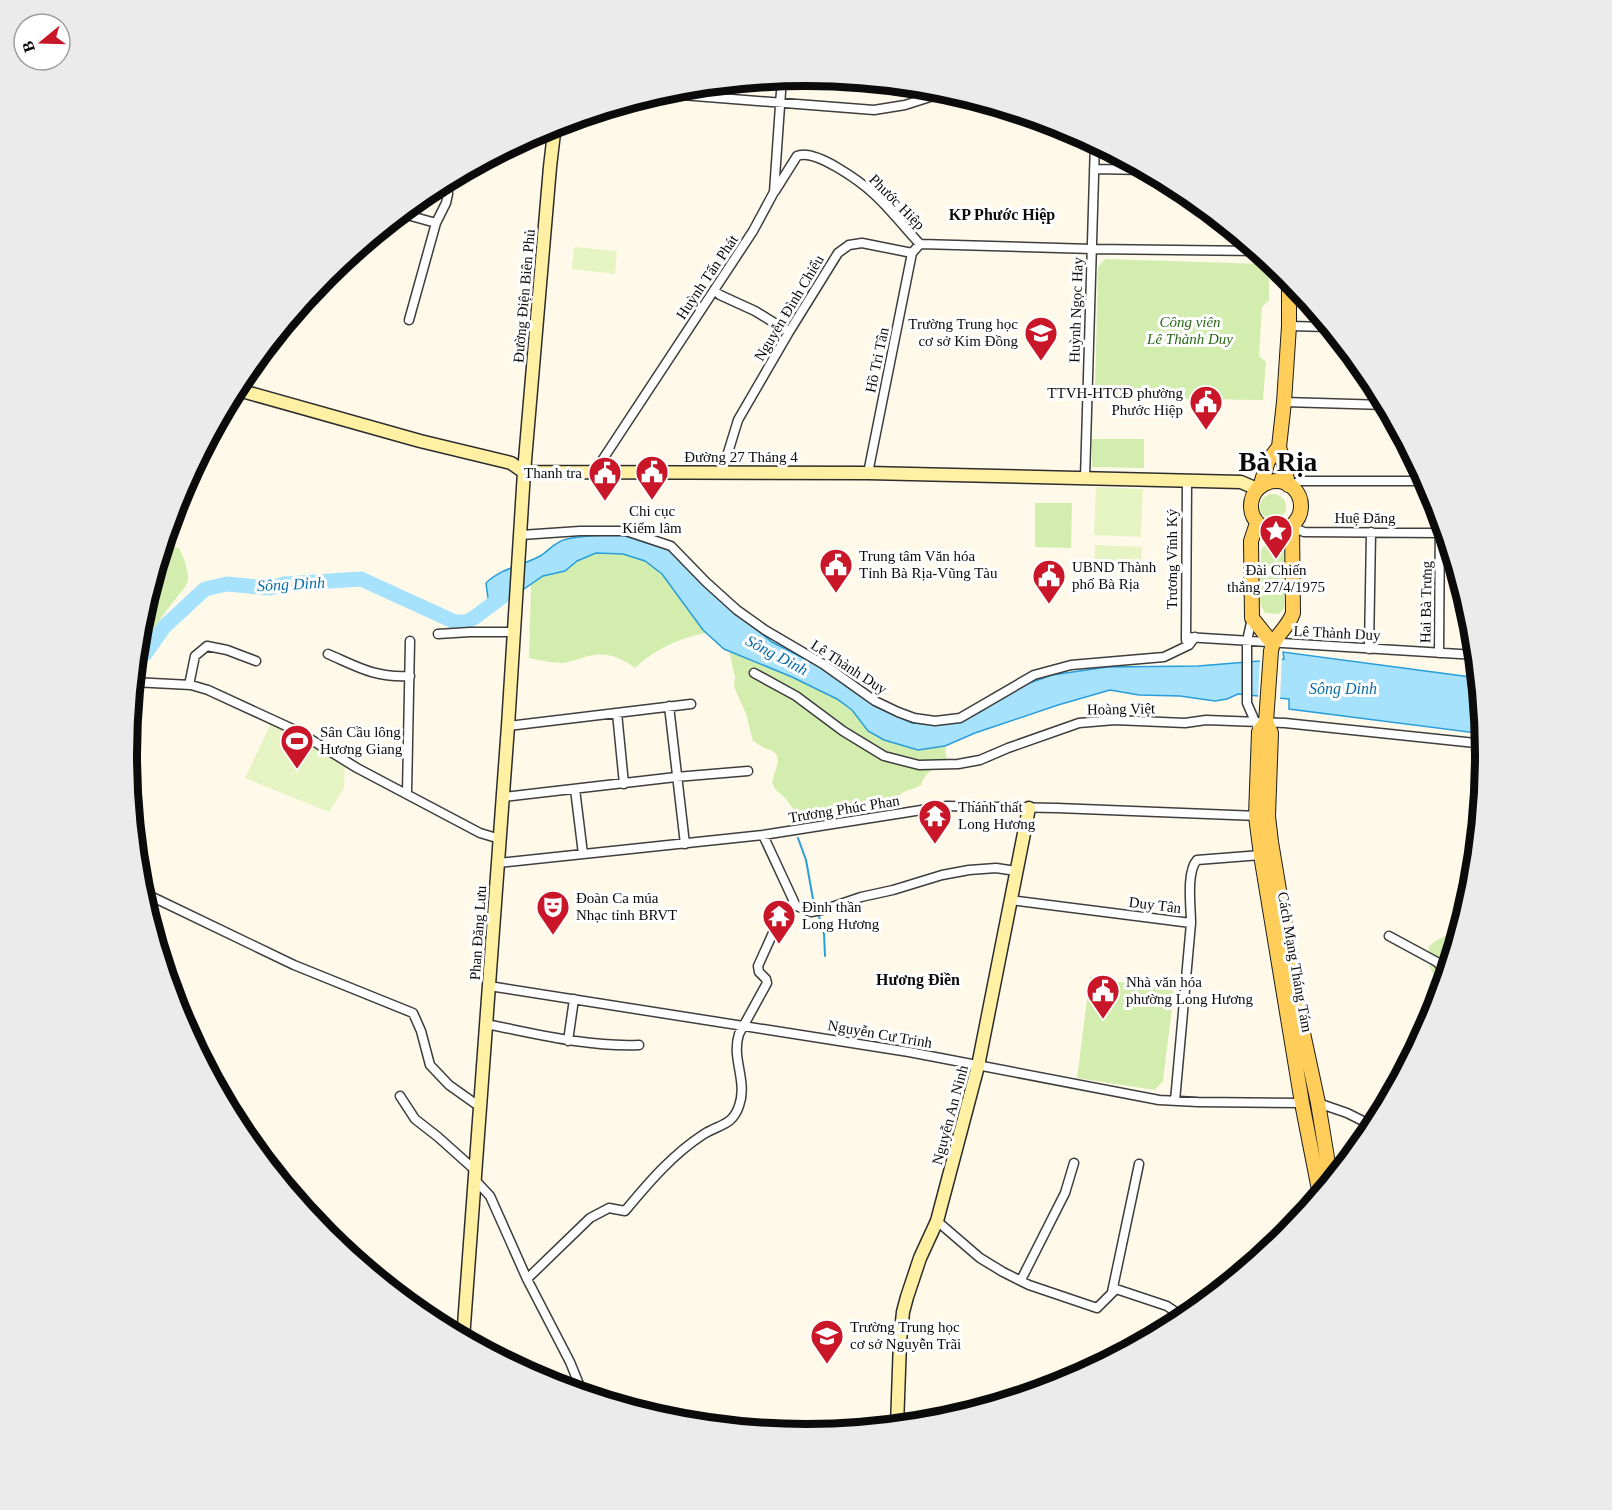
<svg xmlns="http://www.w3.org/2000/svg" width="1612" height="1510" font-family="'Times New Roman',serif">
<rect width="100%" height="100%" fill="#fff9e9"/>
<path fill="#d3edaf" d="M1105,259L1265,264L1269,272V300L1262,307L1259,356L1266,362L1263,400L1189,399L1095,394L1098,267Z
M1092,439H1144V468L1092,467Z
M1260 507a13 13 0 1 1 26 0a13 13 0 1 1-26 0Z
M1035,503H1072L1071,548L1035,547Z
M1275,541L1282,544L1285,550L1284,608L1279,614L1265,613L1260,604L1261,550L1266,543Z
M175,547L179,548L184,559L188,574V581L185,587L166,611L147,639L137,644L139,622L157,564L168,557Z
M596,553L623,554L645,561L662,574L706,633C679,638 655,649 635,668C623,659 610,653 595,655C584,656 574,662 562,663C551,663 540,660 529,658L531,584L543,575L565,571L577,561Z
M729,651L792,677L837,699L852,710L868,731L918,750L945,746L947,761C943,766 939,766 934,769C927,772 923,779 921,785C908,793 898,788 896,806L803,823L786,799L775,789L772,782L778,762L777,755L771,750L764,748L753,741L746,714L734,687L735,677Z
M1460,929L1444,984C1430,978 1427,960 1429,946L1437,940Z
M1090,977L1174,991L1163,1081L1155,1090L1077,1078Z"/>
<path fill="#e5f4c2" d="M574,247L617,251L615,274L572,269Z
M1096,487L1143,489L1141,537L1094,535Z
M1095,545L1142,547L1141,571L1094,569Z
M273,719L345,763L344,788L329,812L245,778Z"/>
<path fill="#a7e2fd" stroke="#279ddb" stroke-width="1.5" d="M622,535L669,550L733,611L772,642L823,668L877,707L912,723L931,724L959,721L980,712L1015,688L1052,675L1107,667L1198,666L1284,659L1283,652L1478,678L1484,734L1289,709V699L1238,694L1227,699L1215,701L1180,696L1139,695L1110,690L1058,705L975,733L945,746L918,750L884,740L868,731L852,710L837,699L792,677L724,649L703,630L662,574L645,561L623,554L596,553L577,561L565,571L543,576L502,604L488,598L486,583C501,568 522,566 540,556C549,551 555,541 567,539C585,535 604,535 622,535Z"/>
<path fill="#fff9e9" d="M1280,653H1282L1280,701L1258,699L1260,658L1281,656Z"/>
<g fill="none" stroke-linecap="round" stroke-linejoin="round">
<path stroke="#279ddb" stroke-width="2" d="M798,838L806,860L813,899L816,908
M818,913L824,934L825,956"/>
<path stroke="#a7e2fd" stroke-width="15" d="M166,533L169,522
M136,655L145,654L164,627L205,589L227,584L270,588L284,584L361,579L455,622H466L475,617L511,590"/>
<g stroke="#3e3e3e" stroke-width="11">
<path id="street" d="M656,93L874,110L905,105L949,91
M1094,169L1147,170
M775,191L797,156C815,148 861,182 875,195C891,210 905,228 920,244
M400,213L436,223
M714,290L720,295L755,311L789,332
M409,320L436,223L446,203L448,194L447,179
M1289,326L1330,327
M1284,402L1386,405
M601,472L603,459L753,231L774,192L782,77
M722,472L738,420L789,332L838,253L849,245L862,243L912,253L920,244L1092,249L1258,251
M868,473L912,253
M1085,478L1095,142
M1293,488L1296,483L1300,481H1427
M1292,525L1297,529L1304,532L1440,533
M521,535L580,531H626L671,546L706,582L737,610L765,630L823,664L875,701L898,712L914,718L935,721L960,718L1034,675L1071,665L1164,657L1189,645L1195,637
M1252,618L1247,641V703L1257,726
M438,634L470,632H514
M1186,637L1476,655
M1186,640L1187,481
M1369,649L1371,532
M1439,653L1440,515
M328,654C358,667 375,678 410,676
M754,673L796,696L843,731L884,756L919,765L958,764L980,760L1008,748L1079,723L1115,720L1185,723L1206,720L1285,723L1485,744
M133,682L191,685L208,690L297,731L357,768L480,833L500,839
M189,685L195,656L207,646L227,650L256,661
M669,706L685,844
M617,713L624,784
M508,726L691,704
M575,789L583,854
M407,793L410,641
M503,797L676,777L748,771
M763,835L796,906
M498,863L763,835L947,806L1057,808L1258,816
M140,891L294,965L413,1013L421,1031L430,1065L449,1085L480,1107
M1010,900L1191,923L1175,1101
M1191,923C1191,907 1186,872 1197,860L1261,855
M1389,936L1437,962L1447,973
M489,986L909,1052L1159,1100L1198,1102L1302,1103
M486,1024C537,1034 587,1047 639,1045
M568,1041L574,999
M400,1096L415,1119L438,1137L476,1171
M1318,1103L1347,1113L1375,1127
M475,1180L490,1196L527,1279L570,1362L583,1394
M937,1221L980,1258L1003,1272L1029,1285L1097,1308L1116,1289L1167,1306L1186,1319
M527,1279L590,1218L609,1208L625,1211C649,1182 673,1154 704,1134C720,1124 732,1126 739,1106C748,1081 731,1059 739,1034L767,983L766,979L759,972L758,966L782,913L787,907L792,904L811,912L826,909L861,897L893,890L942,875L969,870L996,868L1016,871
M1021,1280L1065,1193L1074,1163
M1112,1292L1139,1164"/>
</g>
<g stroke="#2d2d2d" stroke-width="15">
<path id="secondary" d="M235,389L420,441L511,463L524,472L868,473L1241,482L1257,489
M463,1339L508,726L524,472L550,167L555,124
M897,1426L900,1341L903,1312L907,1297L920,1258L937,1221L978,1066L1029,808
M778,1432H835"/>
</g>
<g stroke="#1c1c1c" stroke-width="16">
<path id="primary" d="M1251 506a25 25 0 1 1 50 0a25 25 0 1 1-50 0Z
M1288,485L1284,464L1279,447L1284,402L1289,326V277
M1260,487L1268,461L1279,447
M1257,523L1251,541L1252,618L1272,643
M1292,525L1293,613C1288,629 1273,636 1271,651L1266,722L1271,733L1268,816L1271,842L1303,1033L1318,1103L1331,1182
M1266,722L1259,732L1256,816L1261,855L1302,1103L1320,1195"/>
</g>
<use href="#street" stroke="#fff" stroke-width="8"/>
<use href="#secondary" stroke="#fff0a4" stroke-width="12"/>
<use href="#primary" stroke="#ffcd59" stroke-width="14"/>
</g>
<defs>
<g id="school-pin" transform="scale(1.725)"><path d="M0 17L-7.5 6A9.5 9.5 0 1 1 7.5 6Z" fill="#c91628" stroke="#fff"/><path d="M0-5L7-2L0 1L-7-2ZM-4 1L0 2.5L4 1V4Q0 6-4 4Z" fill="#fff"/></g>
<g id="civic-pin" transform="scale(1.725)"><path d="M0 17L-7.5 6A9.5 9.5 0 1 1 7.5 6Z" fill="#c91628" stroke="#fff"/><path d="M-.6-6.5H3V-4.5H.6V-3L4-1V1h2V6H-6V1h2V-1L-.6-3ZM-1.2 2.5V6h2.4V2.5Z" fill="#fff"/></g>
<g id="sight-pin" transform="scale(1.725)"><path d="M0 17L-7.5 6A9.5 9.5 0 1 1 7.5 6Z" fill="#c91628" stroke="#fff"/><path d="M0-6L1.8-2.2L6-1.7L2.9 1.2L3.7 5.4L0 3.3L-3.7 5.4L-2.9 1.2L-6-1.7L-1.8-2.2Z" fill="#fff"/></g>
<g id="stadium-pin" transform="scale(1.725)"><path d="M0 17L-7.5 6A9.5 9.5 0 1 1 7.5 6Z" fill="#c91628" stroke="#fff"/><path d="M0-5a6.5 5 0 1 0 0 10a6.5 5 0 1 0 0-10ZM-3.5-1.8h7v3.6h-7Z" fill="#fff"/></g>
<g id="temple-pin" transform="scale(1.725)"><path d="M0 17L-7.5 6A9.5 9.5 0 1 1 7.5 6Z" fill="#c91628" stroke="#fff"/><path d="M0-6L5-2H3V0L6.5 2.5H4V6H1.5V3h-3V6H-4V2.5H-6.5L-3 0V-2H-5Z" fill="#fff"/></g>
<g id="theatre-pin" transform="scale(1.725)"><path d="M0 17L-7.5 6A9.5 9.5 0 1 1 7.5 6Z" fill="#c91628" stroke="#fff"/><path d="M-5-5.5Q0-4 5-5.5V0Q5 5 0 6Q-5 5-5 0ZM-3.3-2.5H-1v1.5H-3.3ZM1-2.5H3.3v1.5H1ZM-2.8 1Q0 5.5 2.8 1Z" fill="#fff"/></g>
</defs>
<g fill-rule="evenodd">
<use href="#school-pin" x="1041" y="333"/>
<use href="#civic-pin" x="1206" y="402"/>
<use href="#civic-pin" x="652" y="472"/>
<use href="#civic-pin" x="605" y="473"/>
<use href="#sight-pin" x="1276" y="531"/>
<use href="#civic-pin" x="836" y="565"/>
<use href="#civic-pin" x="1049" y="576"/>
<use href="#stadium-pin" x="297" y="741"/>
<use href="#temple-pin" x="935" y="816"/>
<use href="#theatre-pin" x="553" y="907"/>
<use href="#temple-pin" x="779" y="916"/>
<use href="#civic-pin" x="1103" y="991"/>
<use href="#school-pin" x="827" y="1336"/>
</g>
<g text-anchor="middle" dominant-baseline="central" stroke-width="6" stroke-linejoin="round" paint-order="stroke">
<g font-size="15" fill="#0b0b0b" stroke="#fff">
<text transform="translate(897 202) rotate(45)">Phước Hiệp</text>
<text transform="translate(707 277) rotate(-56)">Huỳnh Tấn Phát</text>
<text transform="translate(524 296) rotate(-85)">Đường Điện Biên Phủ</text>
<text transform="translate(789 308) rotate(-59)">Nguyễn Đình Chiểu</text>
<text transform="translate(1076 310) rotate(-88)">Huỳnh Ngọc Hay</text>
<text transform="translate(877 360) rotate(-78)">Hồ Tri Tân</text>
<text x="741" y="457">Đường 27 Tháng 4</text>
<text x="1365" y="518">Huệ Đăng</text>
<text transform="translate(1172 559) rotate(-90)">Trương Vĩnh Ký</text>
<text transform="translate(1426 602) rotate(-89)">Hai Bà Trưng</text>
<text transform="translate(1337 633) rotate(3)">Lê Thành Duy</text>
<text transform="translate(849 667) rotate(33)">Lê Thành Duy</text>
<text transform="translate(1121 709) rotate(-1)">Hoàng Việt</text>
<text transform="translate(844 809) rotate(-9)">Trương Phúc Phan</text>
<text transform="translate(1155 905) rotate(7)">Duy Tân</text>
<text transform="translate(478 933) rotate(-86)">Phan Đăng Lưu</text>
<text transform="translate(1295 962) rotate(80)">Cách Mạng Tháng Tám</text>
<text transform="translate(880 1034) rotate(10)">Nguyễn Cư Trinh</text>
<text transform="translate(950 1115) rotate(-75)">Nguyễn An Ninh</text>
</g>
<g font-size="15" font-style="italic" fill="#2b6916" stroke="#fff">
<text x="1190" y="322">Công viên<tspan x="1190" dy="17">Lê Thành Duy</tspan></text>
</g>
<g font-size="15" fill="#0b0b0b" stroke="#fff" text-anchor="start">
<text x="1018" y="324" text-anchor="end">Trường Trung học<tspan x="1018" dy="17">cơ sở Kim Đồng</tspan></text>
<text x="1183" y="393" text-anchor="end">TTVH-HTCĐ phường<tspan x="1183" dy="17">Phước Hiệp</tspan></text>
<text x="582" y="473" text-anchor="end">Thanh tra</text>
<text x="652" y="511" text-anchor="middle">Chi cục<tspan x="652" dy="17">Kiểm lâm</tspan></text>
<text x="859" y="556">Trung tâm Văn hóa<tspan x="859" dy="17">Tỉnh Bà Rịa-Vũng Tàu</tspan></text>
<text x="1072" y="567">UBND Thành<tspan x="1072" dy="17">phố Bà Rịa</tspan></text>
<text x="1276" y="570" text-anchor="middle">Đài Chiến<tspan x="1276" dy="17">thắng 27/4/1975</tspan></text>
<text x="320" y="732">Sân Cầu lông<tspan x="320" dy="17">Hương Giang</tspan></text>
<text x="958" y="807">Thánh thất<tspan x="958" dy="17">Long Hương</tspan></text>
<text x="576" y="898">Đoàn Ca múa<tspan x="576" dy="17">Nhạc tỉnh BRVT</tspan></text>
<text x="802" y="907">Đình thần<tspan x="802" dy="17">Long Hương</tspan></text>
<text x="1126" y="982">Nhà văn hóa<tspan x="1126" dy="17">phường Long Hương</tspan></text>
<text x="850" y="1327">Trường Trung học<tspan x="850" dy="17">cơ sở Nguyễn Trãi</tspan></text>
</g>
<g font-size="16" font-weight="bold" fill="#0b0b0b" stroke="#fff">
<text x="1002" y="214">KP Phước Hiệp</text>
<text x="918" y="979">Hương Điền</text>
</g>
<g font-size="16" font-style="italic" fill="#096ca9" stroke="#fff">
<text transform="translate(291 584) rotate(-3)">Sông Dinh</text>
<text transform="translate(777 655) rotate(28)">Sông Dinh</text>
<text x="1343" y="688">Sông Dinh</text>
</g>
<g font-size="27" font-weight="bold" fill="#0b0b0b" stroke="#fff">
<text x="1278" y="462">Bà Rịa</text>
</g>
</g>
<path d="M0 0H1612V1510H0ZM137 755a669 669 0 1 1 1338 0a669 669 0 1 1-1338 0Z" fill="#ebebeb" fill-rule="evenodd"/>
<path fill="none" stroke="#0b0b0b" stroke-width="8" d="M137 755a669 669 0 1 1 1338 0a669 669 0 1 1-1338 0Z"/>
<g transform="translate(42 42) rotate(251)"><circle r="28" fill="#ffffff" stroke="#9d9d9d" stroke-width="1.5"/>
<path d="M0-4.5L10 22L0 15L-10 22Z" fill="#c91628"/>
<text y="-9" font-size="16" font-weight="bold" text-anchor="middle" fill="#0b0b0b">B</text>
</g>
</svg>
